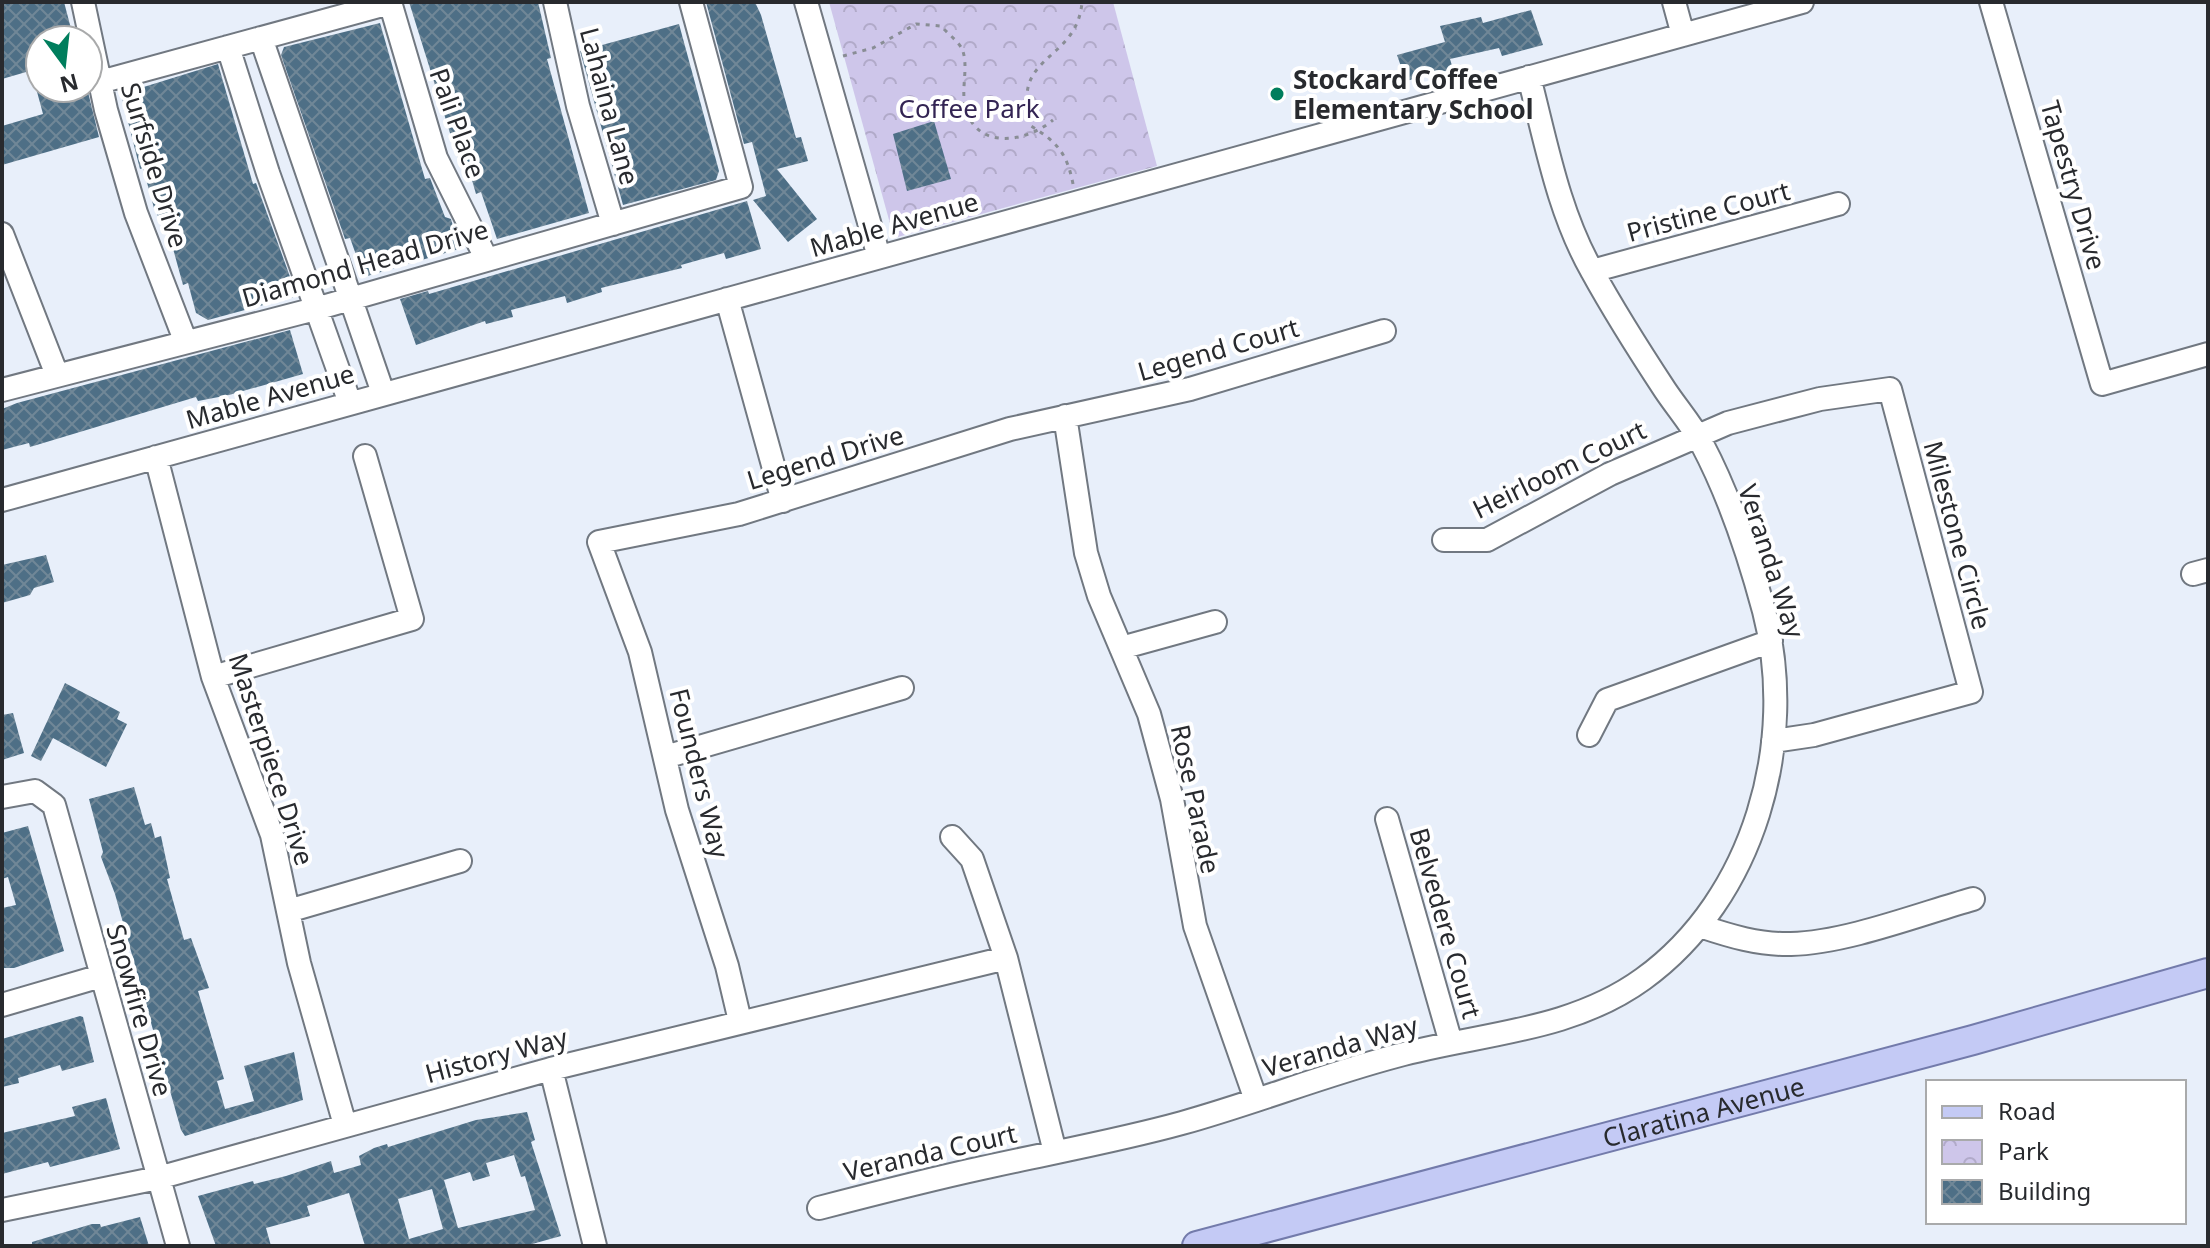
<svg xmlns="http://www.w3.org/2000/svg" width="2210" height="1248" font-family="'Noto Sans',sans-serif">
<defs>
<pattern id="park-crowns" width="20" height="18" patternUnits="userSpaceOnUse" patternTransform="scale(2)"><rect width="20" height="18" fill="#cec6ea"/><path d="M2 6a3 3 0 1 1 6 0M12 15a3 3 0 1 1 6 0" fill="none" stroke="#b1aac9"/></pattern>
<pattern id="building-cross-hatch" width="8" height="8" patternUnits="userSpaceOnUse" patternTransform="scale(2)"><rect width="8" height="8" fill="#4e6f86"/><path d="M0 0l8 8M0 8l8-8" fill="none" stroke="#708797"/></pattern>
</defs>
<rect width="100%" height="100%" fill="#e8effa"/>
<path fill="url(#park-crowns)" d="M829,2H1113L1157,166L894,238Z"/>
<path fill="url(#building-cross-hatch)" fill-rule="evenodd" d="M2,2H64L74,40H40V68L2,79Z
M409,2H538L551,58L547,59L589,213L497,239L481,192L476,194L467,163L460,165Z
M706,2H755L761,15L796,138L801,137L808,161L777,169L817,219L788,242L753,200L766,196L752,142L744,144Z
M1531,10L1543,45L1502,56L1499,48L1450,59L1453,69L1406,81L1397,55L1445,42L1440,26L1481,17L1483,23Z
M380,23L425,179L430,178L445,217L451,219L459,249L364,277L350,238L345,239L281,55L284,47Z
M679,24L719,171L716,180L623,205L580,51Z
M218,64L253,184L256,183L297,296L208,320L196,313L188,283L183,285L172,245L154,208L143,168L140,169L121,94Z
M36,88H87L99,137L2,165V126L43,114Z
M934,121L951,179L907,191L893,134Z
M747,201L761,249L726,259L724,253L681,265L682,268L601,288L602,292L567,303L565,296L511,310L513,317L486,324L485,321L416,345L400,299L428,291L429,294Z
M290,330L303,374L229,395L198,401L196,397L30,447L29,443L2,450V409L17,403Z
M46,555L54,582L34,588L30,595L2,603V565Z
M65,683L120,712L117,719L127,724L106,767L53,738L41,761L31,756Z
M13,713L24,753L2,760V715Z
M134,787L145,825L151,823L155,838L161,836L170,878L167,879L184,940L191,938L209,988L198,991L224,1079L217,1081L225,1109L254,1101L244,1066L294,1052L303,1100L185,1136L181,1130L115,894L101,857L103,852L89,799Z
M28,826L64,951L14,968H2V908L16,905L8,877L2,879V833Z
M80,1016L83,1017L94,1062L62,1071L60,1065L18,1078L19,1083L2,1087V1039Z
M106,1098L120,1149L50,1167L48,1162L2,1174V1133L75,1116L72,1107Z
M527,1112L535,1140L531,1142L561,1236L525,1246H365L349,1193L307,1206L310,1216L266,1228L271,1246H216L198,1196L253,1181L254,1184L286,1176L331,1161L334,1173L361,1165L359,1156L374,1148L387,1144L388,1147L476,1120ZM514,1155L521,1177L525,1176L535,1210L458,1228L444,1180L470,1172L473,1181L490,1176L486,1163ZM432,1189L443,1229L409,1239L398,1199Z
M140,1217L149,1246H32V1242L92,1224H100L101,1227Z"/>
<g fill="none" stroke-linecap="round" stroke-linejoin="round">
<g stroke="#717881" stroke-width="26">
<path id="minor" d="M83,2L106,110L136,213L185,340
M390,2L436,158L486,258
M555,2L578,106L613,224
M806,2L879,257
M1674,2L1683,35
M1991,2L2102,384L2208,354
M261,38L383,393
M228,47L268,173L350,403
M100,82L390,3
M2,234L57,375
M1592,271L1838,204
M727,299L783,501
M2,390L319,308L741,187L691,2
M1065,416L1086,553L1099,596L1149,714L1172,799L1195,926L1256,1100
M156,457L213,677L272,835L299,963L345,1125
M2,500L1802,2
M1444,540H1487L1610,474L1728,423L1820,399L1890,389L1971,692L1814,735L1773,741
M2193,574L2208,570
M1121,648L1215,622
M213,677L412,619L365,456
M1589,735L1607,700L1771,641
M665,757L902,688
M2,797L35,791L54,805L178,1246
M1387,819L1451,1043
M952,837L972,859L1006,958L1055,1152
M288,911L460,861
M1700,926C1730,936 1759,945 1791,944C1845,943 1920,914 1973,899
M2,1005L101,976
M740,1021L727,966L677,810L640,652L599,542L739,514L1010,429L1190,389L1384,331
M551,1069L595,1246
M819,1208C873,1194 927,1180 982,1168C1049,1153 1117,1141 1182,1123C1254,1103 1324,1075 1396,1056C1480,1033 1570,1032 1643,979C1755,898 1798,741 1764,611C1749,555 1729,495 1702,444C1692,425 1677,408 1665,390C1640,352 1614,311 1592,271C1558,211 1546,142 1529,77
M2,1210L158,1178L551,1069L1006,958"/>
</g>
<g stroke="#737bab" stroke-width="32">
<g id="major">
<path id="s1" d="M1197,1246L1973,1040L2208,973"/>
</g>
</g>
<path stroke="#898d95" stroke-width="3" stroke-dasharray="4 6" stroke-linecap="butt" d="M843,56L873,48L916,24L941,26C947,33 958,41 962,49C969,65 961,88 965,105C974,151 1026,143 1053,120
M1073,184C1067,153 1057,142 1031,126C1030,116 1027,105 1027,95C1029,55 1078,53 1082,2"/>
<use href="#minor" stroke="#fff" stroke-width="22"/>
<use href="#major" stroke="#c4caf5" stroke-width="28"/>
</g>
<circle fill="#007e5d" stroke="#fff" stroke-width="3" cx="1277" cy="94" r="8"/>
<g text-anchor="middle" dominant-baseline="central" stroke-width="8" stroke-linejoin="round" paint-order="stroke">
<g font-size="26" font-weight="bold" fill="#282a2e" stroke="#fff" text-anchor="start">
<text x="1293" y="79">Stockard Coffee<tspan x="1293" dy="30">Elementary School</tspan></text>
</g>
<g font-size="26" fill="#282a2e" stroke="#fff">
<text transform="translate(610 106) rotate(75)">Lahaina Lane</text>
<text transform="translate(458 123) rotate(70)">Pali Place</text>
<text transform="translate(155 165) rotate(73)">Surfside Drive</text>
<text transform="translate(2074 185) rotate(74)">Tapestry Drive</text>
<text transform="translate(1708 211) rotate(-15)">Pristine Court</text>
<text transform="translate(894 224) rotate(-16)">Mable Avenue</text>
<text transform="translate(365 263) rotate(-16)">Diamond Head Drive</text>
<text transform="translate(1218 349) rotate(-16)">Legend Court</text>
<text transform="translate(270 396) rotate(-16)">Mable Avenue</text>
<text transform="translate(825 457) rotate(-17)">Legend Drive</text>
<text transform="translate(1559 469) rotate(-26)">Heirloom Court</text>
<text transform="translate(1958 535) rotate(75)">Milestone Circle</text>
<text transform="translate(1772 561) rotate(72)">Veranda Way</text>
<text transform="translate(272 759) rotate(72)">Masterpiece Drive</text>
<text transform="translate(700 773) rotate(76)">Founders Way</text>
<text transform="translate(1196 799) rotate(78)">Rose Parade</text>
<text transform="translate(1446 923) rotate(74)">Belvedere Court</text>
<text transform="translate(140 1010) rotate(74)">Snowfire Drive</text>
<text transform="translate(1340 1046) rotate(-16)">Veranda Way</text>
<text transform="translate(496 1055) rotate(-15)">History Way</text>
<text stroke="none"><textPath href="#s1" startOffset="524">Claratina Avenue</textPath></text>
<text transform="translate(930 1152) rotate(-13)">Veranda Court</text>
</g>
<g font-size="26" fill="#332453" stroke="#fff">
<text x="969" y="108">Coffee Park</text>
</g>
</g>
<rect width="2210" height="1248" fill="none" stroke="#282a2e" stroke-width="8"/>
<rect x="1926" y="1080" width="260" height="144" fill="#ffffff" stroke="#a9aaab" stroke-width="2"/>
<rect x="1942" y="1106" width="40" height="12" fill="#c4caf5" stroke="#a9aaab" stroke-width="2"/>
<text x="1998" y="1120" font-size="24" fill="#282a2e">Road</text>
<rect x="1942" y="1140" width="40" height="24" fill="url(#park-crowns)" stroke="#a9aaab" stroke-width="2"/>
<text x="1998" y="1160" font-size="24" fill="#282a2e">Park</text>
<rect x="1942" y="1180" width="40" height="24" fill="url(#building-cross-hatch)" stroke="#a9aaab" stroke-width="2"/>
<text x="1998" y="1200" font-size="24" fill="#282a2e">Building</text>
<g transform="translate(64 64) rotate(165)"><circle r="38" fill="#ffffff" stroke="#a9aaab" stroke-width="2"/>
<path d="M0-6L14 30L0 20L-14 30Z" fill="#007e5d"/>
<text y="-12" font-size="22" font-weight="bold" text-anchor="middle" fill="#282a2e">N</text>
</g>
</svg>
